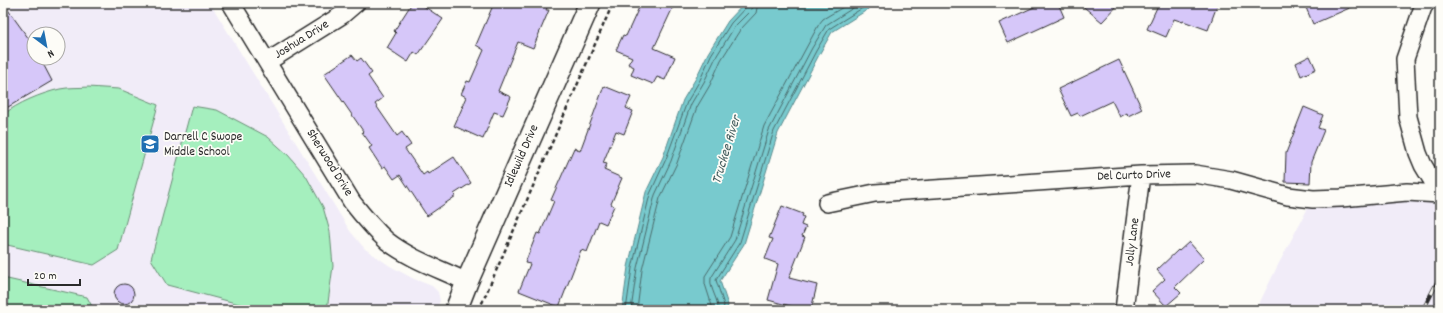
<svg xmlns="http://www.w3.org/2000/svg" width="1443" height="313" font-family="Dekko,sans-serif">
<rect width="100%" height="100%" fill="#fdfcf7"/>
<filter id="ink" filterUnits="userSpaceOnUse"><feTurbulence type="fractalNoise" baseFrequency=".025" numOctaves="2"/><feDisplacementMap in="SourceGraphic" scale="8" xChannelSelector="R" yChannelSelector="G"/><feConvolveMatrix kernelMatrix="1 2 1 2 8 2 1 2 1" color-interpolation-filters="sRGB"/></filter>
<g filter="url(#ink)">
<path fill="#f1ecf8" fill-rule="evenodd" d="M3,3H210L350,231L365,249L390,266L414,279L432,286L438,292L440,301L436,310H3ZM34,34H58V58H34Z
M1414,201L1437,204L1440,206V310H1256L1278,265L1309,206Z"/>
<path fill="#a5efbe" stroke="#688d74" d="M88,87L119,89L158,105L118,250L94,265L3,244V115C17,103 42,93 60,89C69,87 79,88 88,87Z
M192,106L217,110L268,137L288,155L306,176L323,207L330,232L333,266L327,310H262L167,285L151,259Z
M3,278L87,297L94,310H3Z"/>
<path fill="#78cace" stroke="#598a8d" d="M745,3H872L867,10L832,32L820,53L778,133L744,244L720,281L728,305L727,310H622L628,267L646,192L663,157L683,100L696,78L708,53L728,21Z"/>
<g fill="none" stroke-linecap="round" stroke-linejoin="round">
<path stroke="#4a6b6c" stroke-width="1" d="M626,310L632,268L650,194L666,159L687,102L700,80L711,55L731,23L746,7L747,3
M631,310L637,268L655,195L671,161L691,104L704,82L716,57L735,26L751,10L752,3
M637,310L642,270L660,198L677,163L697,107L710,85L721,60L740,30L756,13L758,3
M712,310V306L705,284V276L730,237L764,126L819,24L823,19L850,3
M718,310C719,299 709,289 711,278L735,240L769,130L812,48L826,25L861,3
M723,310L724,305L716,280L740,242L774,131L816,51L829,29L864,7L867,3"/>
</g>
<path fill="#d6c7f9" stroke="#2b2b2b" d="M3,3L34,46V58H40L52,81L3,110Z
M412,3H419L443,19L418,55L414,52L408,62L387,48L396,33L394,31Z
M494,3H549L546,10H549L533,48L518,42L498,91L511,97L503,115L494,112L483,139L454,126L463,106H462L466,97L461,94L467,81L470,82L484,50L476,45Z
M641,3H675L654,48L675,57L665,80L657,77L653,84L631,75L634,67L628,64L632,57L616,50L623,35L626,36Z
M1043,3H1058L1064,17L1008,43L999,23Z
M1079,3H1120L1102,22Z
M1159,3H1218L1208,30L1183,21V22L1174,19L1166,37L1147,29Z
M1304,3H1361L1313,24Z
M352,55L357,61L361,58L372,73L368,76L383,98L375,104L397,136L402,132L411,145L405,149L423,175L427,172L428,174L454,157L471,183L454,194L456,196L427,216L400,175L394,179L385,166L382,168L369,148L372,146L362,132L363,131L324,74Z
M1310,56L1316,69L1301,76L1296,63Z
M1119,60L1142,109L1128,116L1127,113L1120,117L1112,101L1080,116L1078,113L1071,116L1058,89Z
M604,86L631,97L626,108L633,111L624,134L616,131L603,163L607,164L604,170L622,178L611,204L614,206L606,224L599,221L587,252L581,250L559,307L519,291L530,264L525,263L537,233L540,234L554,201L551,200L574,148L580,151Z
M1304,107L1323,115L1318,128L1324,130L1311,162L1310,183L1285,182L1286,153Z
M782,206L803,214L802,216L804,217L801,225L806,227L802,236L805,237L789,278L817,285L811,310H805L768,300L778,264L765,259L773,239L769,238Z
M1189,242L1204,259L1175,287L1181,293L1166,306L1152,291L1165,279L1157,270L1178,250L1179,251Z
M114 294a10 10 0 1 1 20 0a10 10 0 1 1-20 0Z"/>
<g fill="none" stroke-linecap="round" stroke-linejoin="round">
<g stroke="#2b2b2b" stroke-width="20">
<path id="minor" d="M231,3L352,202C363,216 374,229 387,241C410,259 440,269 467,282
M1426,3L1423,7L1405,59L1408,117L1418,153L1423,165L1440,193
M267,62L342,15L356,3
M827,203L875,193L1141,175L1195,174L1231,180L1288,196L1313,199L1341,198L1407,192L1440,194
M1124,310L1141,175"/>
</g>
<g stroke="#2b2b2b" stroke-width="24">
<path id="tertiary" d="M456,310L467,282L590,3"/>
</g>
<path stroke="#2b2b2b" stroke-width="2.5" stroke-dasharray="4 3" stroke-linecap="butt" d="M479,310L613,3"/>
<use href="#minor" stroke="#fdfcf7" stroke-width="17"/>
<use href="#tertiary" stroke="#fdfcf7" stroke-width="21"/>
<g stroke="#2b2b2b" stroke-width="4.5">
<path id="rail" d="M1423,310L1440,277
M1435,310L1440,300"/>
</g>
<use href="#rail" stroke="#fdfcf7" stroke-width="3" stroke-dasharray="9" stroke-linecap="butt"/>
</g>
</g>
<defs>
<g id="school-square" transform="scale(1)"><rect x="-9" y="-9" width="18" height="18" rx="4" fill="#1f6fb2" stroke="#fdfcf7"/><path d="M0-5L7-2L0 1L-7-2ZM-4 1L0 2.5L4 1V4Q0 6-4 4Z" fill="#fff"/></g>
</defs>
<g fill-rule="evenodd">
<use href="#school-square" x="150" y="144"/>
</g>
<g text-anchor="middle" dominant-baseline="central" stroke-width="3.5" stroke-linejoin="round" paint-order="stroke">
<g font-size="13" fill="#2b2b2b" stroke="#fdfcf7">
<text transform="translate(302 40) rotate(-32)">Joshua Drive</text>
<text transform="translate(522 156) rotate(-66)">Idlewild Drive</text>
<text transform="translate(329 163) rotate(58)">Sherwood Drive</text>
<text transform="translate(1134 176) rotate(-2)">Del Curto Drive</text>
<text transform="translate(1133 242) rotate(-83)">Jolly Lane</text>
</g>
<g font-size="13" fill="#2b2b2b" stroke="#fdfcf7" text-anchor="start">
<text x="164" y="137">Darrell C Swope<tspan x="164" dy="15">Middle School</tspan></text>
</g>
<g font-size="14" font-style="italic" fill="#425b5c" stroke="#fdfcf7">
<text transform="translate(727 150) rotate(-73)">Truckee River</text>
</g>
</g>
<rect width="1443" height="313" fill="none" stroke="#fdfcf7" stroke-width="16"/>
<rect x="8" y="8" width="1427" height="297" fill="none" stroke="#2b2b2b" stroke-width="1.5" filter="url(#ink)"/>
<g transform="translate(46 46) rotate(148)"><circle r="19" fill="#fdfcf7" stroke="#a9a8a5"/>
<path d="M0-3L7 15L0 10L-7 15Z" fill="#1f6fb2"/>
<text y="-6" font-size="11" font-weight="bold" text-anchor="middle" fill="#2b2b2b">N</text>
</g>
<path d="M28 279v6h52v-6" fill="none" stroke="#2b2b2b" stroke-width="2"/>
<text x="34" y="279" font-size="12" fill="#2b2b2b" stroke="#fdfcf7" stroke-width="3" paint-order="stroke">20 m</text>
</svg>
